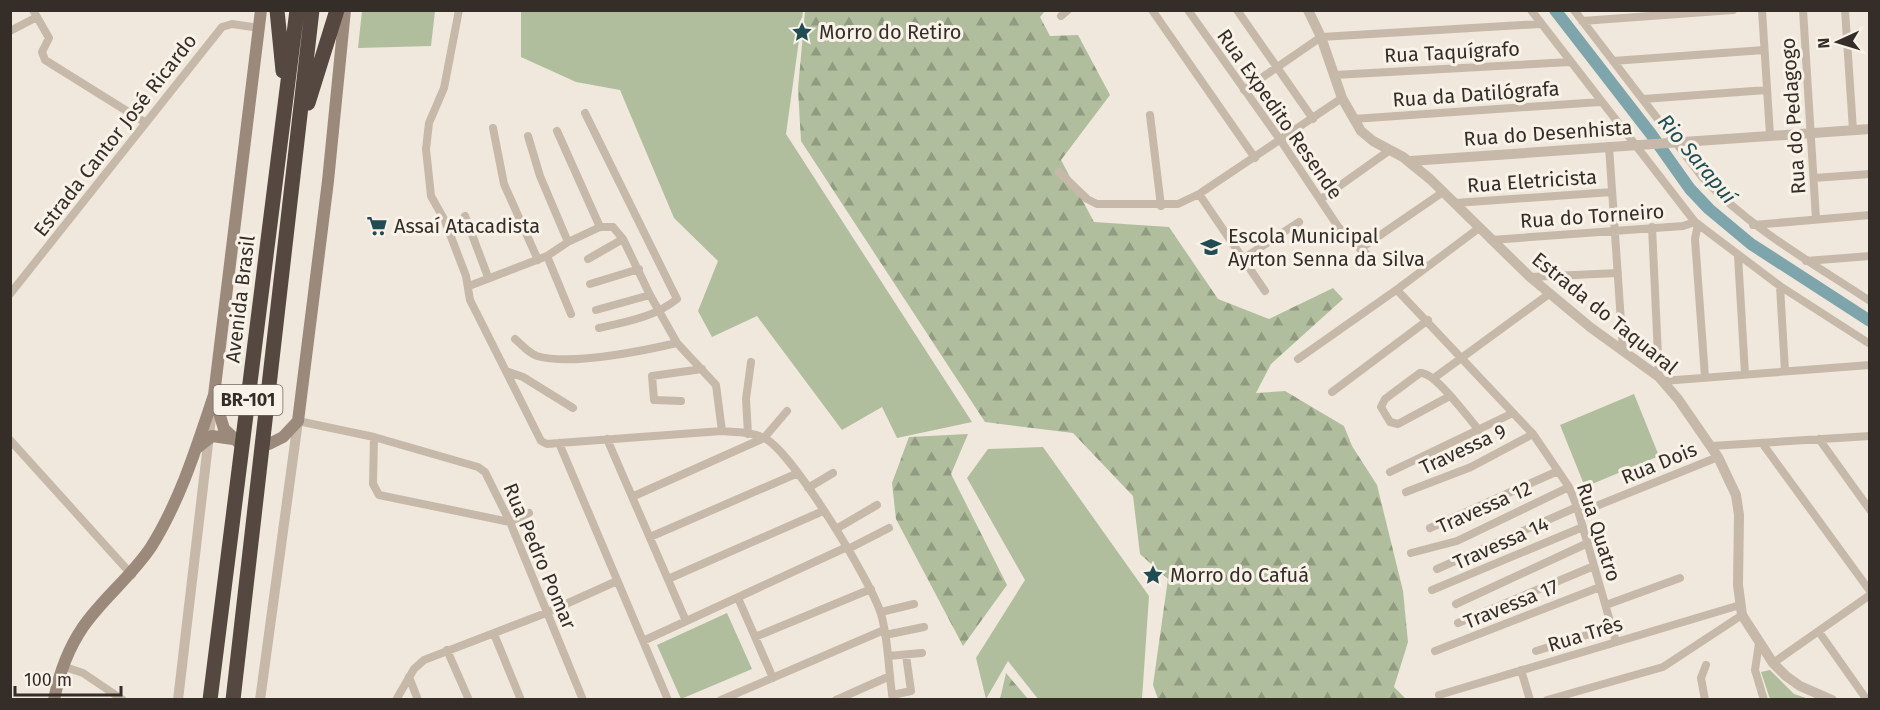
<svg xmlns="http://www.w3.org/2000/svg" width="1880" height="710" font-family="'Fira Sans',sans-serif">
<defs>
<pattern id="forest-firs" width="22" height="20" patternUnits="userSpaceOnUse" patternTransform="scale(1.5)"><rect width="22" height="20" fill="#b0be9d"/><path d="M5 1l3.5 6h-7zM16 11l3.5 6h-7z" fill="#909b80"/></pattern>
</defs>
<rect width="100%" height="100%" fill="#f0e8dc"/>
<path fill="#b0be9d" d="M362,11H435L431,46L358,48Z
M521,11H803L786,134L972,422L897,438L882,407L842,430L757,316L712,337L698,311L718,261L674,218L620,90L576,82L521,57Z
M1634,394L1659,456L1585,487L1560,425Z
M1043,447L1149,596L1142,699H1038L1008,661L986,699L976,658L1025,580L967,478L988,449Z
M727,613L752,669L681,699L657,645Z
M1770,670L1794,694L1809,699H1770L1761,672Z"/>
<path fill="url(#forest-firs)" d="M805,11H1045L1040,17L1050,36L1078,35L1110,95L1061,160L1094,222L1169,227L1218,299L1269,319L1333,288L1343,299L1271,364L1256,393L1285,391L1344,426L1352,446L1377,485L1403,591L1408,642L1394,687L1406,699H1158L1153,685L1168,579L1140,554L1133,496L1073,433L985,422L801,141L798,89Z
M968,434L951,474L1007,585L963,646L896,519L892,483L909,437Z
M1006,673L1028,699H1000Z"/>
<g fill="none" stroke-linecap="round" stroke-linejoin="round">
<path stroke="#7da5ab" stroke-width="12" d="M1555,10L1651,134L1690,189L1709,209L1751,244L1870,321"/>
<path stroke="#c7b9a9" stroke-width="8" d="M33,10L49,38L42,52L45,60L146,123
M459,10L444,88L429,123L426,149L431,196L445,221L466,276L470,300L541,441L547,444L559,443L722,431C736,432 754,432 766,439C794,455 871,581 881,614C889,641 888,671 893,700
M1152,10L1255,158
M1188,10L1281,141L1339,228L1372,259
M1237,10L1313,119
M1531,10L1695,222L1780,286L1870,344
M1574,10L1703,178C1751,229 1811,262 1870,301
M1762,10L1770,135
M1803,10L1816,219
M1845,10L1853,130
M1061,16L1068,10
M1582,21L1733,10
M10,31L37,17
M1613,61L1764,50
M1334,75L1570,62
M1244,90L1321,37L1540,24
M1643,99L1767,90
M585,113L677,299C655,317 626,322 599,328
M1150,115L1161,206
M1353,119L1600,102
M493,128L504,184L538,260
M557,131L600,227
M528,136L540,176L568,242
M1609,146L1623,351
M1059,172L1087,199L1097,204H1178L1199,194L1342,98
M1814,178L1870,174
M1199,194L1265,291
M1321,199L1390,150
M1455,203L1612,192
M465,216L488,277
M1698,224L1695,239L1705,377
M1753,225L1870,215
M1652,227L1659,377
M1491,240L1683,226L1695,222
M1360,249L1443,192
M547,256L571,314
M1738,256L1745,374
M1244,258L1299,222
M588,259L623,239
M1806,261L1870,256
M1530,277L1618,273
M590,284L639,269
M469,286L547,256L568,242L600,227H613L623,239L650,295L677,343L716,385L722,431
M1780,286L1785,371
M1397,290L1533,434L1569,487L1577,507L1616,642
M10,294L222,27L232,24L259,28
M596,310L650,295
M515,339C522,345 528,353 537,356C571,366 642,351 677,343
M1298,359L1399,288L1479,228
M506,371L523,377L573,408
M1434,378L1549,294
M1663,381L1870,365
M1332,392L1428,320
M1450,396L1398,424L1390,422L1381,407L1385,399L1420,373C1435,371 1468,418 1479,430
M681,401L654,400L652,376L702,369
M298,421L374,437L478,467L485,472L510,522L583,700
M748,434L746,399L751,362
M374,437L373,484L379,495L510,522L529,513
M607,439L686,621
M1819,439L1870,510
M10,440L132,575
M559,443L668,700
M1762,443L1870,591
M1711,446L1870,436
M1390,472L1513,413
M808,488L833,473
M1406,492L1471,467L1533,434
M634,496L764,438L787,411
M1579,513L1718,457
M1430,528L1558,471
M836,529L877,505
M650,537L798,473
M848,549L889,528
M1411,553L1457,541L1569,487
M1437,569L1577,507
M668,579L823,511
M1432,590L1583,527
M738,598L773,678
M1456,604L1588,543
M1606,605L1680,578
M881,612L914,604
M1458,623L1594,566
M1819,632L1867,700
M494,634L521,700
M885,635L924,627
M755,637L871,589
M643,641L847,547
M1759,643L1755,670L1764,700
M447,650L469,700
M1435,651L1600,587
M1536,651L1612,627
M888,656L922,653
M1773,663L1870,595
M62,666L83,673L123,700
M1521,670L1530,700
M409,677L418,700
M892,695L911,691L906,655
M1439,695L1740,605
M396,700L414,669L424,660L546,613L617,581
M721,700L884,630
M836,700L890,676
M1547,700L1663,667L1742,615
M1705,700L1701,678L1706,665"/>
<path stroke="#c7b9a9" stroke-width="10" d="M1308,10L1321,37L1342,98L1361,131L1373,141L1403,157L1430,179L1530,277L1590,327L1659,377L1678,399L1718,457L1736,495L1739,515L1738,585L1742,615L1773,663L1786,676L1800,686L1832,700
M1410,161L1870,129
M178,700L212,410
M260,700L298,421"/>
<path stroke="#9b897b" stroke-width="12" d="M214,396L224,429L238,442
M269,444L283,437L298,421L328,181L345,10
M197,448L212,436L233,439
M54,700C59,674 68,649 83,627C103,598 131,577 151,547C180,501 197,446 214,395L261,10"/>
<path stroke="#554840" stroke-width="15" d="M277,10L283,71
M308,103L337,10
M210,700L297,10
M233,700L312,10"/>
</g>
<defs>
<g id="sight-bare" transform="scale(1.62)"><path d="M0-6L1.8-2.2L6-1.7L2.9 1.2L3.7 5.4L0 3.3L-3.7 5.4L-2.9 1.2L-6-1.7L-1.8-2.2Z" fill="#214c53" stroke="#f8f2e8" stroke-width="2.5" paint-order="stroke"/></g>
<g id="supermarket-bare" transform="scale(1.62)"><path d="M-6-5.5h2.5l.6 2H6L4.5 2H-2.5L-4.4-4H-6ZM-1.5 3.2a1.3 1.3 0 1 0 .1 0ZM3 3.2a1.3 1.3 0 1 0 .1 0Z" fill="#214c53" stroke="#f8f2e8" stroke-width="2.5" paint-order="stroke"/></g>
<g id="school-bare" transform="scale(1.62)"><path d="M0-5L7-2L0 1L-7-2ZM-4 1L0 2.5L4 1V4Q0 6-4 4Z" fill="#214c53" stroke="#f8f2e8" stroke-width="2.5" paint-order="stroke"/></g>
</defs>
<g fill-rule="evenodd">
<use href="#sight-bare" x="802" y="32"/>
<use href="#supermarket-bare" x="377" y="226"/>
<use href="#school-bare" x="1211" y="247"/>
<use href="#sight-bare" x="1153" y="575"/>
</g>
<g text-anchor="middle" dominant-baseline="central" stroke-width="6" stroke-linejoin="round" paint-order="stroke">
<rect fill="#f8f2e8" stroke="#706862" stroke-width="1.5" x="213.5" y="385" width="69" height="30" rx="4.5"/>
<g font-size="18" font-weight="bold" fill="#352d28">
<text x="248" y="400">BR-101</text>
</g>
<g font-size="20" fill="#352d28" stroke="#f8f2e8" text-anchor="start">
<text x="819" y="32">Morro do Retiro</text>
<text x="394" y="226">Assaí Atacadista</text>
<text x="1228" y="236">Escola Municipal<tspan x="1228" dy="23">Ayrton Senna da Silva</tspan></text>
<text x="1170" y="575">Morro do Cafuá</text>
</g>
<g font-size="20" fill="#352d28" stroke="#f8f2e8">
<text transform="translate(1452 52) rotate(-3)">Rua Taquígrafo</text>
<text transform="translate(1476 94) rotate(-4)">Rua da Datilógrafa</text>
<text transform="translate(1280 114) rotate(55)">Rua Expedito Resende</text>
<text transform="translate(1793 116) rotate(-94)">Rua do Pedagogo</text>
<text transform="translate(1548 133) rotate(-4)">Rua do Desenhista</text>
<text transform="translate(115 135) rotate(-52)">Estrada Cantor José Ricardo</text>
<text transform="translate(1532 181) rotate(-4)">Rua Eletricista</text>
<text transform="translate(1592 216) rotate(-4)">Rua do Torneiro</text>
<text transform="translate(240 299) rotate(-83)">Avenida Brasil</text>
<text transform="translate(1605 313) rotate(39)">Estrada do Taquaral</text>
<text transform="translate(1463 449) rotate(-25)">Travessa 9</text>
<text transform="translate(1659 463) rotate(-22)">Rua Dois</text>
<text transform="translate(1484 507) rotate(-24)">Travessa 12</text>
<text transform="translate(1599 532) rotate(72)">Rua Quatro</text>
<text transform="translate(1501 543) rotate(-24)">Travessa 14</text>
<text transform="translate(540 556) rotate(67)">Rua Pedro Pomar</text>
<text transform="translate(1511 604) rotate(-22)">Travessa 17</text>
<text transform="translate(1585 634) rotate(-17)">Rua Três</text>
</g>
<g font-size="21" font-style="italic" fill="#214c53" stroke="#f8f2e8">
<text transform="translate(1697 159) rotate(50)">Rio Sarapuí</text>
</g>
</g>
<rect width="1880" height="710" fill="none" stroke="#352d28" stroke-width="24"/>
<g transform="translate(1838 42) rotate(266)" stroke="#f8f2e8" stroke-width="4.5" paint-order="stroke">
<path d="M0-4.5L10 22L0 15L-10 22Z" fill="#352d28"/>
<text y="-9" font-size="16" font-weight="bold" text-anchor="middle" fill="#352d28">N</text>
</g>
<path d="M15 686v9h106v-9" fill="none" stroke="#352d28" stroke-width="3"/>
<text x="24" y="686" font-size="18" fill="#352d28" stroke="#f8f2e8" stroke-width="4.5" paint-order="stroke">100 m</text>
</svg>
